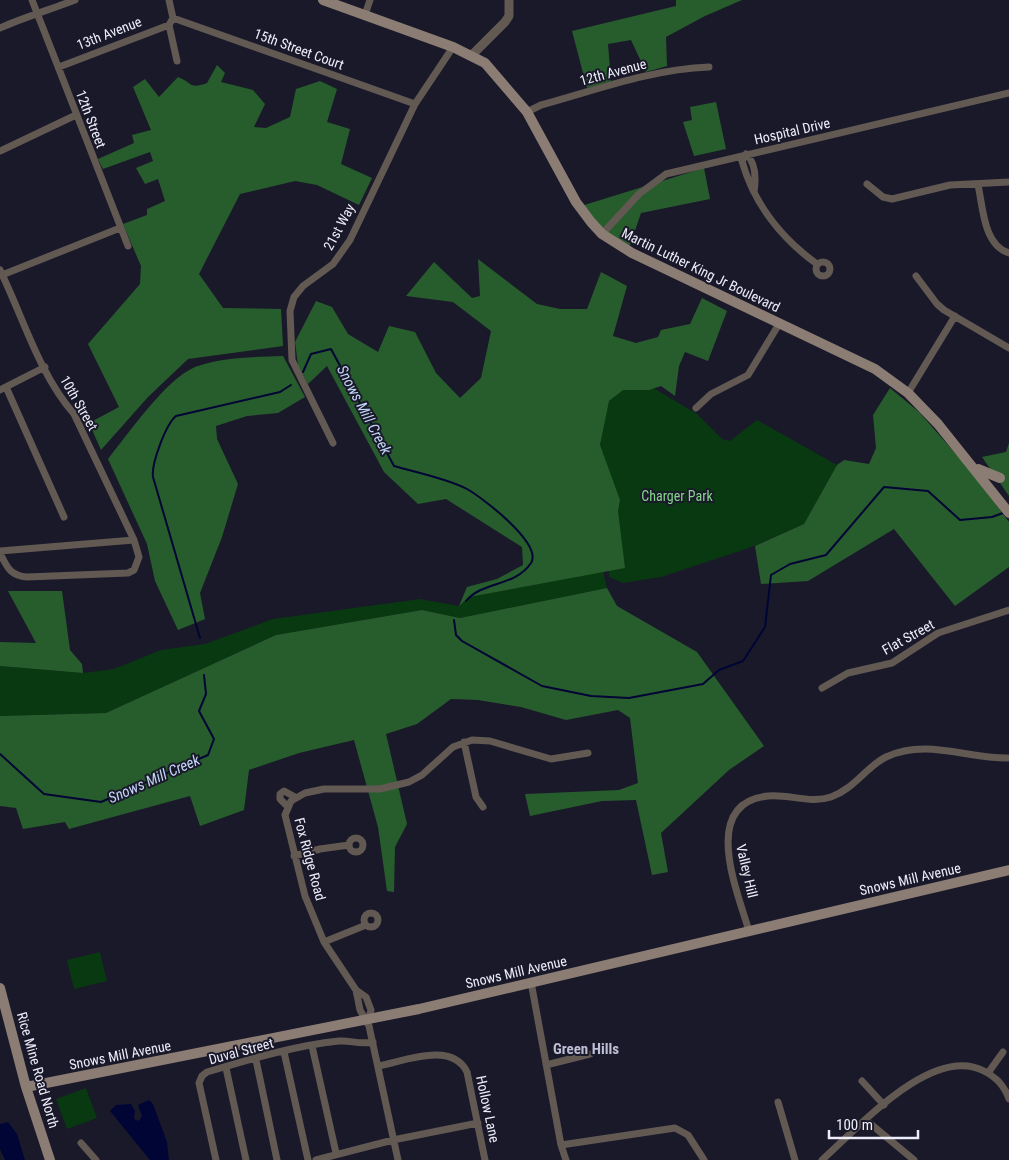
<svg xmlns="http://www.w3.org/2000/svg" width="1009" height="1160" font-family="'Roboto Condensed',sans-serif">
<rect width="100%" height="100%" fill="#1a192a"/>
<path fill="#093911" d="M610,385L650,386L697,414L722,439L730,441L757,420L837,465L804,524L749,548L661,577L623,583L609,577L603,459L600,445Z
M603,571L607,588L460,618L422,610L276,635L106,713L0,716V666L83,673L114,669L161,650L205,644L273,619L420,599L459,606L469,597Z
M100,952L107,981L74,989L67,960Z
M86,1088L97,1118L67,1129L56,1099Z"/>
<path fill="#275d2d" d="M676,0H742L705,16L666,37L667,66L646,72L631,40L608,44L611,81L587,88L572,31L676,6Z
M217,65L225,73L221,82L253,90L265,104L254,127L266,128L290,117L296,89L320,81L337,89L327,122L350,129L341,164L372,178L359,205L317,185L295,181L240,194L199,274L223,308L281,309L283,346L188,359L148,397L101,450L89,423L119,407L88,344L140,284L141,266L123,224L147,215V209L165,201L158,179L145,184L136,168L153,161L150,152L103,169L98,159L134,143L132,135L151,130L133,87L145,79L159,97L178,77C192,82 189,90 207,83Z
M716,102L726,149L694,156L683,122L692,120L690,107Z
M704,168L710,199L641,213L629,248L592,228L581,206Z
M478,259L537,304L560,309H587L601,272L627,286L613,336L636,343L658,337L661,330L690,324L702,298L727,311L708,361L685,352L679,366L675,396L661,386L649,390H623L609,401L600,445L620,500L618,511L625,568L469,597L459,606L467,587L497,579L523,565L522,547L446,499L418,504L384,472L327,366L308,384L298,365L295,342L316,301L332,307L348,334L378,352L389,326L415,332L436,373L460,398L481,378L491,331L453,302L406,296L434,262L472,298L480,296Z
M283,356L305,397L278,413L247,416L216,426L217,439L238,484L222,537L200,593L205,619L178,630L155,581L147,544L108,459C129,433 165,380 195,367C222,357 255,357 283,356Z
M890,388L919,412L970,470L1009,522V567L955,606L894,529L808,581L761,584L755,546L804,524L837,465L844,460L869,464L876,448L873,415Z
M1009,443V496L982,457L1006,452Z
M607,588L617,606L697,652L764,746L729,770L661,833L668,872L652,875L636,800L602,801L530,816L525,794L619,790L638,783L630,718L618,710L566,720L521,707L478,700L451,699L417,724L386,734L407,824L395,847L394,892L387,891L378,827L354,740L299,753L249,770L244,810L200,826L190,796L69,829L65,822L23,829L16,808L0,806V716L106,713L276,635L422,610L460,618Z
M8,591H62L70,650L82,664L83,673L0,666V642L36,643Z"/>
<path fill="#000535" d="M149,1100L153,1104L167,1142L169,1160H150L110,1111L116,1105L131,1104L135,1111L134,1119L139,1121L142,1116L138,1105Z
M8,1122L17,1134L25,1160H5L0,1149V1124Z"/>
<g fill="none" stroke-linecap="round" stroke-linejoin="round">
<path stroke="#000535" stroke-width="2" d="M303,372L311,354L331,349L394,466C415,472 449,479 467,489C483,498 543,544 531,563C515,587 482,581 466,601
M454,620L456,635L462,641L542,686L591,696L629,698L703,684L719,670L743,661L765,627L771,575L790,564L826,555L884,487L928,491L960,520L992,517L1003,513
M200,638L153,477C151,464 166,424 176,416L280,392L291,385
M0,754L44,794L101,802L208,755L214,739L199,711L206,694L204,675"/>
<path stroke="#625953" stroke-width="7" d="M32,0L128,246
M169,0L173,18L169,25L177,61
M365,15L370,0
M173,18L415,104
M0,28C25,17 49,10 75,0
M59,67L169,25
M527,112L541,105C596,90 652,69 709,67
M0,151L76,115
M867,184L883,197L892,199L950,185L1009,182
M978,185C983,206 983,245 1009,253
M754,192C756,179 756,163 746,154L742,161C754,204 782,239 817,264
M602,234L639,194L666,174L1009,93
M816 269a7 7 0 1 1 14 0a7 7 0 1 1-14 0Z
M0,270C23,317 39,374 74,414L134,540L139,557L134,570L128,573L27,577C10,576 7,567 0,553
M2,275L120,228
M916,276L937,304L944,310L1009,348
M6,387L64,517
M0,390L45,367
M908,393L955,316
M696,408L711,394L748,375L779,324
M333,443L292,360L290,311L294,297L303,286L333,264L350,240L415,104L453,47
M0,551L134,540
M822,688L848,673L892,663L938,633L1009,610
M464,742L476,797L483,807
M287,806L280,799V794L284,791L295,797
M349 845a7 7 0 1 1 14 0a7 7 0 1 1-14 0Z
M294,856L320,849L349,845
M364 920a7 7 0 1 1 14 0a7 7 0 1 1-14 0Z
M749,931C738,893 699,803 768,796C790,794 810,804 831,797C854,789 866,767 886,757C927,738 967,759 1009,758
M324,942L366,925
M531,982L561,1145L566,1160
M356,990L360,1010L369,1026L398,1160
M368,1020L371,1010L366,997L356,990L324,942L305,896L285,815L291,801L305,793L324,789H380L409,782L422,775L453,747L472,740L490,741L551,759L588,753
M312,1046L336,1153
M284,1052L308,1160
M256,1060L277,1160
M546,1065L590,1054
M378,1066C405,1061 452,1041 467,1072L485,1160
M226,1068L246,1160
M988,1073L1003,1052
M862,1081L884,1105
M778,1102L795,1160
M867,1121L914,1160
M81,1143L96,1160
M561,1145L675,1128L688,1135L704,1160
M216,1160L199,1083L202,1076L207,1072C247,1060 297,1045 339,1041C351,1040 358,1045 373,1042
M316,1160L393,1140L478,1123
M822,1160C858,1128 932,1044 984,1071C996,1077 1005,1087 1009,1099"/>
<path stroke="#625953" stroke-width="9" d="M472,55L505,22L509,16V0"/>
<path stroke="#8b7d73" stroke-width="10" d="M323,0L453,47L485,63L527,112L576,202L591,222L602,234L632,253L875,369L908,393L938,424L1009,513
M978,469L1000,478
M0,988L26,1087L50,1160
M26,1087L419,1009L1009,870"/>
</g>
<g text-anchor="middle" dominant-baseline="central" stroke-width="4" stroke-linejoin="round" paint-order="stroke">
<g font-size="14" fill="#ededfa" stroke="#1a192a">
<text transform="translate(109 33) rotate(-21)">13th Avenue</text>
<text transform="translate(299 49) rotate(20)">15th Street Court</text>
<text transform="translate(613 72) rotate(-15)">12th Avenue</text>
<text transform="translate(91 119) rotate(69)">12th Street</text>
<text transform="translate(792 131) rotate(-13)">Hospital Drive</text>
<text transform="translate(339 227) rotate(-62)">21st Way</text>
<text transform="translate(701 270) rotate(26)">Martin Luther King Jr Boulevard</text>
<text transform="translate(79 403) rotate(60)">10th Street</text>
<text transform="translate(908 637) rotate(-29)">Flat Street</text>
<text transform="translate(310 859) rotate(75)">Fox Ridge Road</text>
<text transform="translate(747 871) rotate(77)">Valley Hill</text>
<text transform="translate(910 879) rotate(-13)">Snows Mill Avenue</text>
<text transform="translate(516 972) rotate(-13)">Snows Mill Avenue</text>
<text transform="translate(241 1051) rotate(-15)">Duval Street</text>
<text transform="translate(120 1055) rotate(-11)">Snows Mill Avenue</text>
<text transform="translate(38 1070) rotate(74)">Rice Mine Road North</text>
<text transform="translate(488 1109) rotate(78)">Hollow Lane</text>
</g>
<g font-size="14" fill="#87d48c" stroke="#1a192a">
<text x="677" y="496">Charger Park</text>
</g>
<g font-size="15" font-style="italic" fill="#c3d7f8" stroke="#1a192a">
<text transform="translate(364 410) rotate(62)">Snows Mill Creek</text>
<text transform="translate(154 779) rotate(-24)">Snows Mill Creek</text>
</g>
<g font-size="15" font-weight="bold" fill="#bebed5" stroke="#1a192a">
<text x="586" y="1049">Green Hills</text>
</g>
</g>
<path d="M829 1130v8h89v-8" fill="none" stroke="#ededfa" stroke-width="2.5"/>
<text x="836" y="1130" font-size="15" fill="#ededfa" stroke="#1a192a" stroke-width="4" paint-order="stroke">100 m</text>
</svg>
